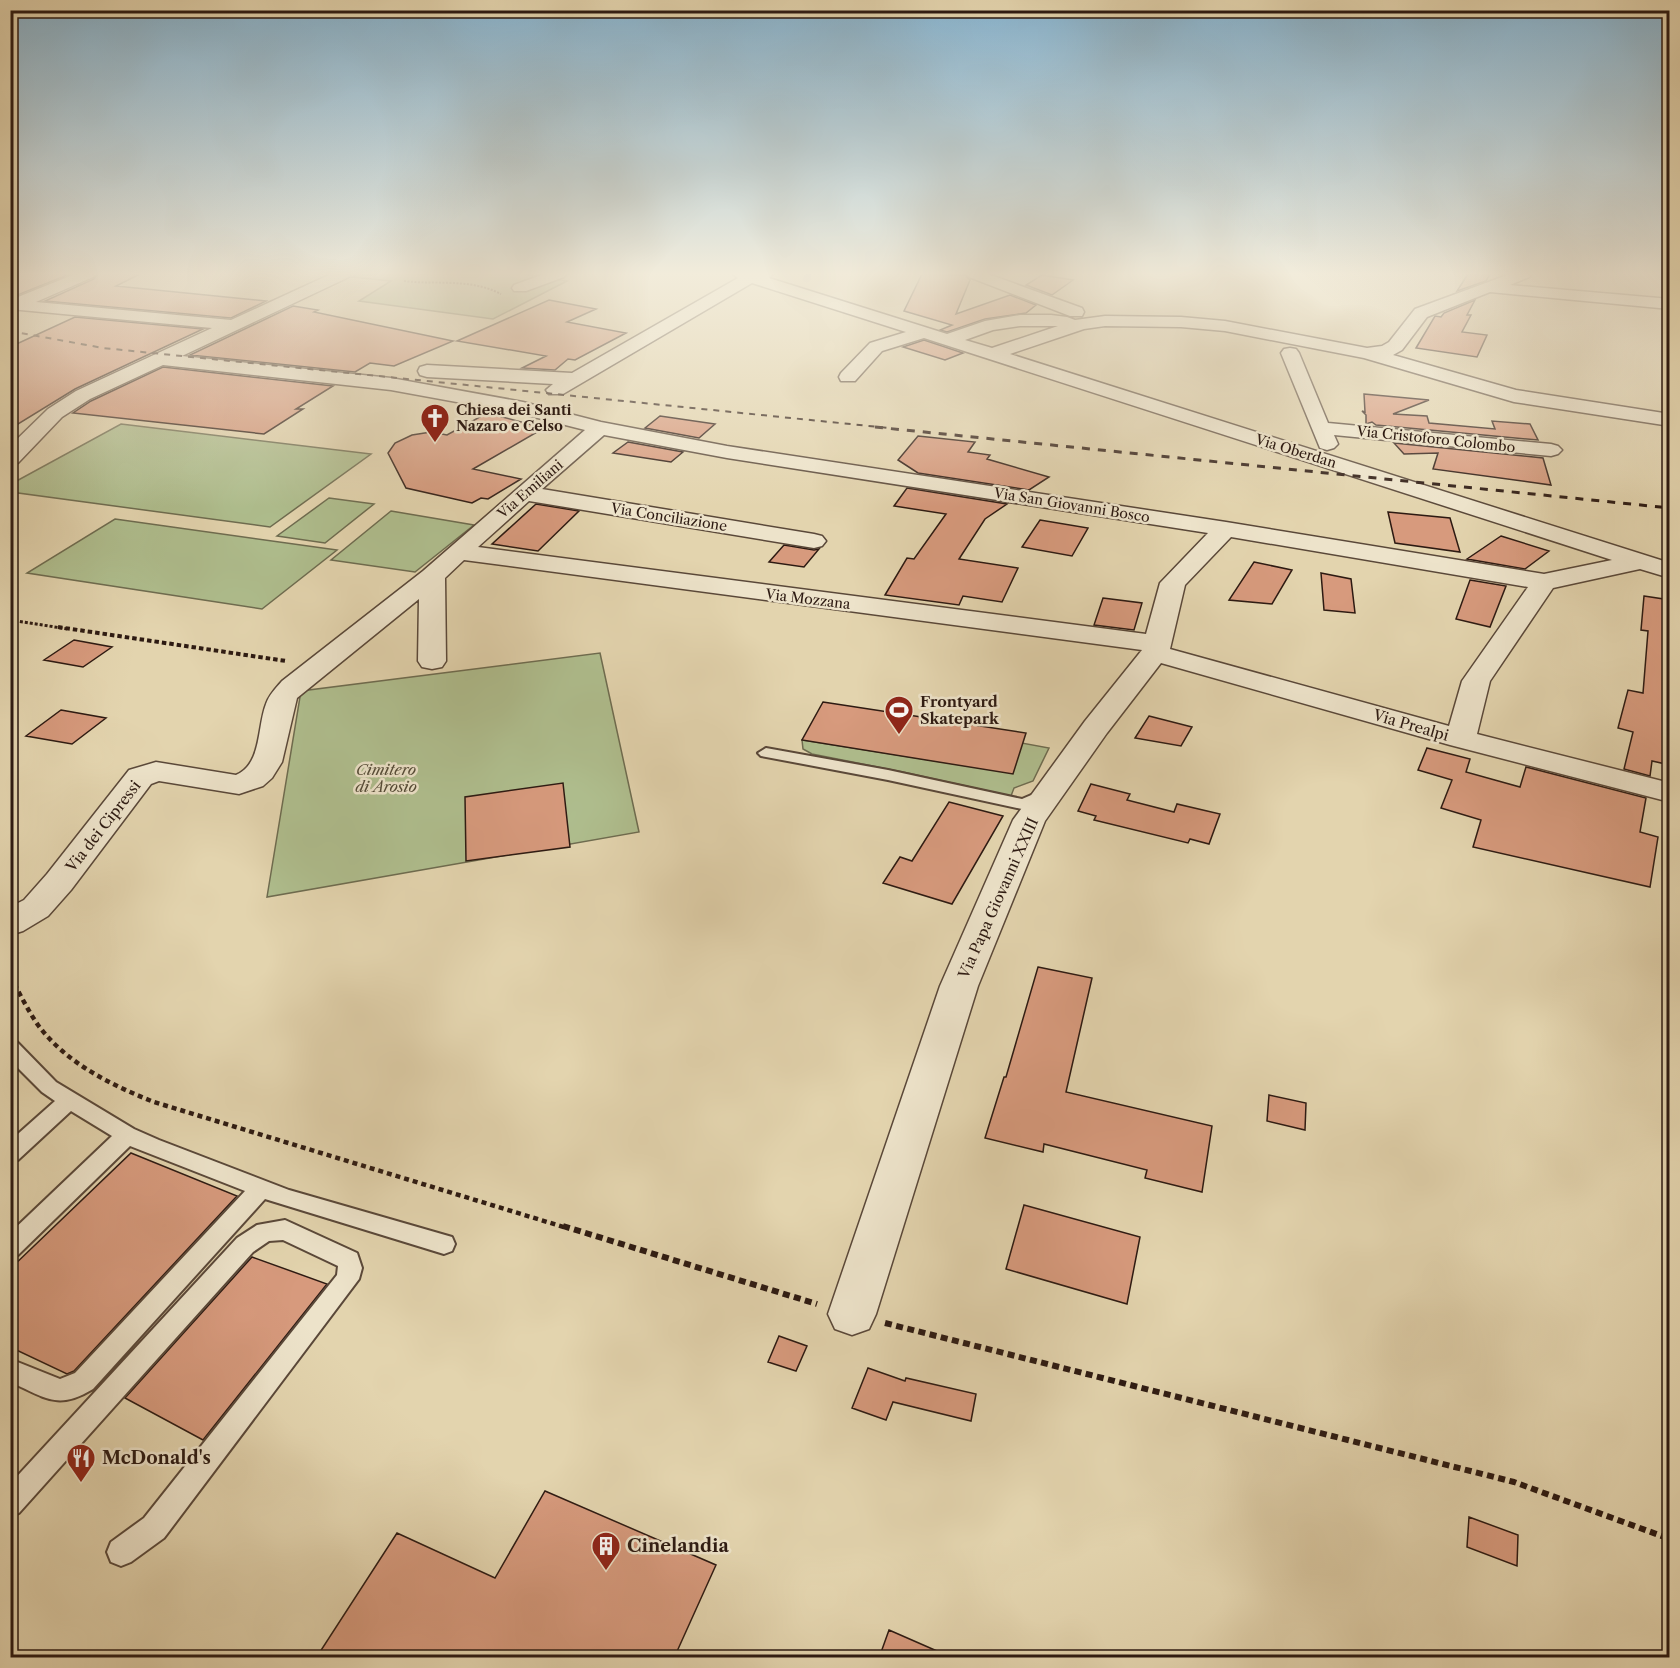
<svg xmlns="http://www.w3.org/2000/svg" width="1680" height="1668" font-family="'Libre Caslon Text',serif">
<rect width="100%" height="100%" fill="#e3d4ae"/>
<filter id="stains"><feTurbulence type="fractalNoise" baseFrequency=".00333" numOctaves="4"/><feColorMatrix values="0 0 0 0 .2 0 0 0 0 .09 0 0 0 0 .02 0 0 0 .5 -.17"/></filter>
<radialGradient id="worn" r=".72"><stop offset=".6" stop-color="#630" stop-opacity="0"/><stop offset="1" stop-color="#630" stop-opacity=".3"/></radialGradient>
<path fill="#afbe8e" stroke="#6e6c50" stroke-width="1.5" d="M357,274H525L567,281L493,319L359,301L391,281L352,277Z
M121,424L371,454L270,527L11,492V484Z
M329,498L374,504L325,543L277,536Z
M391,511L474,525L415,572L331,560Z
M115,519L337,550L262,609L27,573Z
M600,653L639,832L267,897L301,691Z
M802,740L1012,773L1022,743L1049,748L1033,781L1014,788L1011,796L903,772L812,754L803,749Z"/>
<path fill="#d79a7d" stroke="#2d1a12" stroke-width="1.5" d="M10,274H70L10,298Z
M97,274H140L116,286L266,301L231,318L45,301L94,279Z
M922,274L965,275L970,280L956,314L1010,295L1036,305L1026,313L985,319L947,332L940,330L952,325L904,311Z
M1468,274H1490L1486,281L1457,291Z
M1042,275L1073,280L1052,295L1026,285Z
M549,300L596,309L567,322L626,333L575,360L568,359L555,370L522,368L546,356L457,341Z
M1475,300L1467,315H1471L1462,332L1487,335L1477,357L1416,348L1435,316L1441,317L1444,313Z
M293,306L318,310L314,312L453,341L394,366L370,363L355,372L190,355Z
M75,317L203,329L75,389L10,429V347Z
M924,340L963,353L945,360L903,347Z
M163,367L333,386L296,409H303L264,434L73,413L91,401Z
M1364,394L1429,400L1393,414L1427,416L1429,423L1495,429L1492,421L1530,424L1538,440L1376,425L1372,422L1366,424V415L1362,411L1365,412Z
M487,413L544,428L473,469L521,479L488,499L481,498L472,503L406,488L388,453L395,443L412,435L431,432L447,435Z
M660,416L715,424L699,438L645,428Z
M918,436L975,442L968,452L990,455L987,459L1049,477L1029,490L918,473L898,460Z
M628,442L683,452L671,462L613,453Z
M1394,443L1543,458L1551,485L1433,469L1438,453L1404,454Z
M907,488L1007,504L985,519L959,559L1018,568L1002,602L963,596L959,605L885,595L907,558L914,559L946,514L894,506Z
M536,504L579,511L538,551L492,544Z
M1388,512L1450,518L1460,552L1395,543Z
M1040,520L1088,528L1072,556L1022,547Z
M1501,536L1549,551L1525,569L1467,559Z
M784,545L814,550L819,549L804,567L769,562Z
M1254,562L1292,570L1272,604L1229,600Z
M1321,573L1351,579L1355,613L1324,610Z
M1470,580L1506,586L1490,627L1456,619Z
M1644,596L1670,600V765L1652,761L1650,776L1624,769L1633,732L1618,728L1628,690L1643,693L1648,631L1641,630Z
M1103,598L1142,603L1134,630L1094,625Z
M74,640L112,647L83,667L44,660Z
M823,702L1026,733L1013,774L802,740Z
M61,710L106,718L72,744L26,736Z
M1149,716L1192,727L1181,746L1135,738Z
M1427,748L1470,759L1466,772L1520,787L1526,767L1646,798L1640,832L1658,837L1650,887L1473,847L1481,820L1441,808L1452,780L1418,770Z
M563,783L570,847L466,861L465,797Z
M1091,784L1130,794L1127,800L1174,812L1177,804L1220,814L1209,844L1190,839L1188,843L1094,820L1096,816L1078,811Z
M949,802L1003,816L952,904L883,883L900,857L912,861Z
M1038,967L1092,978L1066,1092L1212,1126L1202,1192L1145,1178L1147,1170L1044,1144L1043,1152L985,1138L1004,1077H1006Z
M1269,1095L1306,1103L1305,1130L1267,1121Z
M131,1153L237,1196L74,1371L67,1374L10,1347V1269Z
M1024,1205L1140,1237L1127,1304L1006,1269Z
M252,1257L327,1284L203,1440L125,1398Z
M779,1336L807,1346L796,1371L768,1362Z
M868,1368L905,1381L906,1378L976,1394L971,1421L893,1402L886,1420L852,1408Z
M545,1491L716,1565L674,1658H316L397,1533L495,1578Z
M1469,1517L1518,1535L1517,1566L1467,1547Z
M889,1630L953,1658H879Z"/>
<g fill="none" stroke-linecap="round" stroke-linejoin="round">
<g stroke="#5a4839" stroke-width="4">
<path id="lane" d="M766,748L888,770L1022,799L1043,790L1051,795L1039,805L1022,809L888,780L761,756L758,753Z
M10,1040L17,1042L56,1082L134,1129L159,1140L289,1190L452,1237L455,1244L452,1251L444,1254L265,1199L93,1389C57,1411 45,1397 10,1382V1359L60,1379L75,1373L245,1191L130,1146L18,1255L10,1258V1233L112,1136L71,1111L18,1160L10,1162V1141L55,1101L42,1092L10,1060Z
M285,1220L357,1253L362,1268L359,1279L164,1538L131,1562L121,1566L111,1562L107,1552L111,1542L144,1518L337,1275L338,1266L283,1240L269,1241L253,1252L19,1513L10,1517V1484L237,1238L257,1225Z"/>
</g>
<g stroke="#5a4839" stroke-width="3">
<path id="street" d="M75,274H95L93,277L36,302L231,320L331,274H351L349,277L182,356L391,378L523,402L601,422L727,446L1226,522L1544,574L1612,560L924,338L882,351L855,381H841L839,377L841,373L870,343L906,332L752,283L563,394H549L546,390L553,384L427,377L420,375L418,371L420,367L427,365L572,373L738,278L733,274H773L769,278L947,334L985,321L1020,315H1051L1067,317L1075,320L1105,316L1181,317L1225,321L1367,348L1382,346L1389,342L1415,309L1510,274H1531L1529,277L1510,285L1670,299V309L1490,292L1427,317L1402,350L1393,355L1516,390L1670,414V426L1514,402L1364,358L1225,331L1181,327L1105,326L1084,329L1010,354L1670,563V578L1640,569L1553,588L1490,681L1477,734L1670,783V802L1450,745L1161,663L1107,733L1045,821L978,986L876,1314L869,1329L852,1335L835,1329L828,1314L940,986L1013,820L1085,721L1142,650L464,560L445,578L446,661L442,667L432,669L422,667L418,661L419,599L297,698L282,762L272,778L263,786L239,794L159,781L151,784L71,890L48,916L23,931L10,935V907L24,900L47,874L129,770L156,762L236,775C262,764 257,727 266,704C269,695 276,688 282,681L423,571L585,430L522,414L391,390L163,365L90,399L62,417L18,463L10,464V446L48,409L76,391L212,328L10,309V301L13,299ZM1020,326H1058L992,348L965,340L993,330ZM604,435L727,458L1208,533L1160,583L1146,634L478,547L529,501L814,548L822,546L826,541L822,536L814,534L542,489ZM1231,537L1528,587L1462,681L1449,726L1170,649L1185,585Z
M544,274H566L564,277L526,291H514L512,288L514,285Z
M967,274H988L1082,308L1084,312L1082,316H1070L969,277Z
M1290,348L1296,349L1299,353L1328,423L1551,444L1558,446L1562,450L1558,454L1551,456L1334,435L1338,444L1334,448L1327,450L1320,448L1281,353L1284,349Z"/>
</g>
<path stroke="#2d1a12" stroke-width="2" stroke-dasharray="2 1.5" stroke-linecap="butt" d="M404,281C437,285 470,278 501,294"/>
<path stroke="#2d1a12" stroke-width="3" stroke-dasharray="3 2" stroke-linecap="butt" d="M10,620L68,629"/>
<path stroke="#2d1a12" stroke-width="4" stroke-dasharray="4.5 3" stroke-linecap="butt" d="M58,627L286,661"/>
<path stroke="#2d1a12" stroke-width="4.5" stroke-dasharray="5 4" stroke-linecap="butt" d="M10,976C19,992 27,1009 38,1025C66,1063 111,1085 154,1102L567,1228"/>
<path stroke="#2d1a12" stroke-width="6" stroke-dasharray="7 4.5" stroke-linecap="butt" d="M563,1226L817,1304
M885,1323L1514,1482L1670,1539"/>
<use href="#lane" fill="#ede3ca" fill-rule="evenodd"/>
<use href="#street" fill="#ede3ca" fill-rule="evenodd"/>
<path stroke="#2d1a12" stroke-width="2" stroke-dasharray="6 6" stroke-linecap="butt" d="M10,331L103,348L889,428"/>
<path stroke="#2d1a12" stroke-width="3" stroke-dasharray="8 8" stroke-linecap="butt" d="M875,427L1670,508"/>
</g>
<linearGradient id="sky" x2="0" y2="1"><stop stop-color="#87b5d2"/><stop offset="0.54" stop-color="#f2ecdb"/><stop offset="1" stop-color="#f2ecdb" stop-opacity="0"/></linearGradient>
<rect width="1680" height="507" fill="url(#sky)"/>
<defs>
<g id="church-pin" transform="scale(1.5)"><path d="M0 17L-7.5 6A9.5 9.5 0 1 1 7.5 6Z" fill="#8f2418" stroke="#ede3ca"/><path d="M-1.2-6h2.4v3.5h3.3v2.4h-3.3V6h-2.4V-.1h-3.3v-2.4h3.3Z" fill="#fff"/></g>
<g id="stadium-pin" transform="scale(1.5)"><path d="M0 17L-7.5 6A9.5 9.5 0 1 1 7.5 6Z" fill="#8f2418" stroke="#ede3ca"/><path d="M0-5a6.5 5 0 1 0 0 10a6.5 5 0 1 0 0-10ZM-3.5-1.8h7v3.6h-7Z" fill="#fff"/></g>
<g id="restaurant-pin" transform="scale(1.5)"><path d="M0 17L-7.5 6A9.5 9.5 0 1 1 7.5 6Z" fill="#8f2418" stroke="#ede3ca"/><path d="M-5-6h1v4h1v-4h1v4h1v-4h1v5L-1.5 .5V6h-2V.5L-5-1ZM5-6V6H3V1.5H1.5Q1.5-4 5-6Z" fill="#fff"/></g>
<g id="building-pin" transform="scale(1.5)"><path d="M0 17L-7.5 6A9.5 9.5 0 1 1 7.5 6Z" fill="#8f2418" stroke="#ede3ca"/><path d="M-4-6H4V6H1V3H-1V6H-4ZM-2.5-4.3h1.7v1.8h-1.7ZM.8-4.3h1.7v1.8H.8ZM-2.5-1h1.7V.8h-1.7ZM.8-1h1.7V.8H.8Z" fill="#fff"/></g>
</defs>
<g fill-rule="evenodd">
<use href="#church-pin" x="435" y="418"/>
<use href="#stadium-pin" x="899" y="710"/>
<use href="#restaurant-pin" x="81" y="1458"/>
<use href="#building-pin" x="606" y="1546"/>
</g>
<g text-anchor="middle" dominant-baseline="central" stroke-width="5" stroke-linejoin="round" paint-order="stroke">
<g font-size="14" font-weight="bold" fill="#2d1a12" stroke="#ede3ca" text-anchor="start">
<text x="456" y="410">Chiesa dei Santi<tspan x="456" dy="16">Nazaro e Celso</tspan></text>
</g>
<g font-size="14" fill="#2d1a12" stroke="#ede3ca">
<text transform="translate(1436 439) rotate(6)">Via Cristoforo Colombo</text>
<text transform="translate(1296 451) rotate(17)">Via Oberdan</text>
<text transform="translate(530 489) rotate(-41)">Via Emiliani</text>
<text transform="translate(1072 505) rotate(9)">Via San Giovanni Bosco</text>
<text transform="translate(669 517) rotate(9)">Via Conciliazione</text>
<text transform="translate(808 599) rotate(7)">Via Mozzana</text>
</g>
<g font-size="15" font-weight="bold" fill="#2d1a12" stroke="#ede3ca" text-anchor="start">
<text x="920" y="701">Frontyard<tspan x="920" dy="17">Skatepark</tspan></text>
</g>
<g font-size="15" fill="#2d1a12" stroke="#ede3ca">
<text transform="translate(1411 725) rotate(16)">Via Prealpi</text>
<text transform="translate(103 826) rotate(-52)">Via dei Cipressi</text>
<text transform="translate(998 898) rotate(-66)">Via Papa Giovanni XXIII</text>
</g>
<g font-size="15" font-style="italic" fill="#544b37" stroke="#ede3ca">
<text x="386" y="769">Cimitero<tspan x="386" dy="17">di Arosio</tspan></text>
</g>
<g font-size="18" font-weight="bold" fill="#2d1a12" stroke="#ede3ca" text-anchor="start">
<text x="102" y="1458">McDonald's</text>
<text x="627" y="1546">Cinelandia</text>
</g>
</g>
<rect width="1680" height="1668" fill="none" stroke="#e3d4ae" stroke-width="36"/>
<rect x="12" y="12" width="1656" height="1644" fill="none" stroke="#2d1a12" stroke-width="3"/>
<rect x="18" y="18" width="1644" height="1632" fill="none" stroke="#2d1a12" stroke-width="1.5"/>
<rect width="100%" height="100%" filter="url(#stains)"/>
<rect width="100%" height="100%" fill="url(#worn)"/>
</svg>
